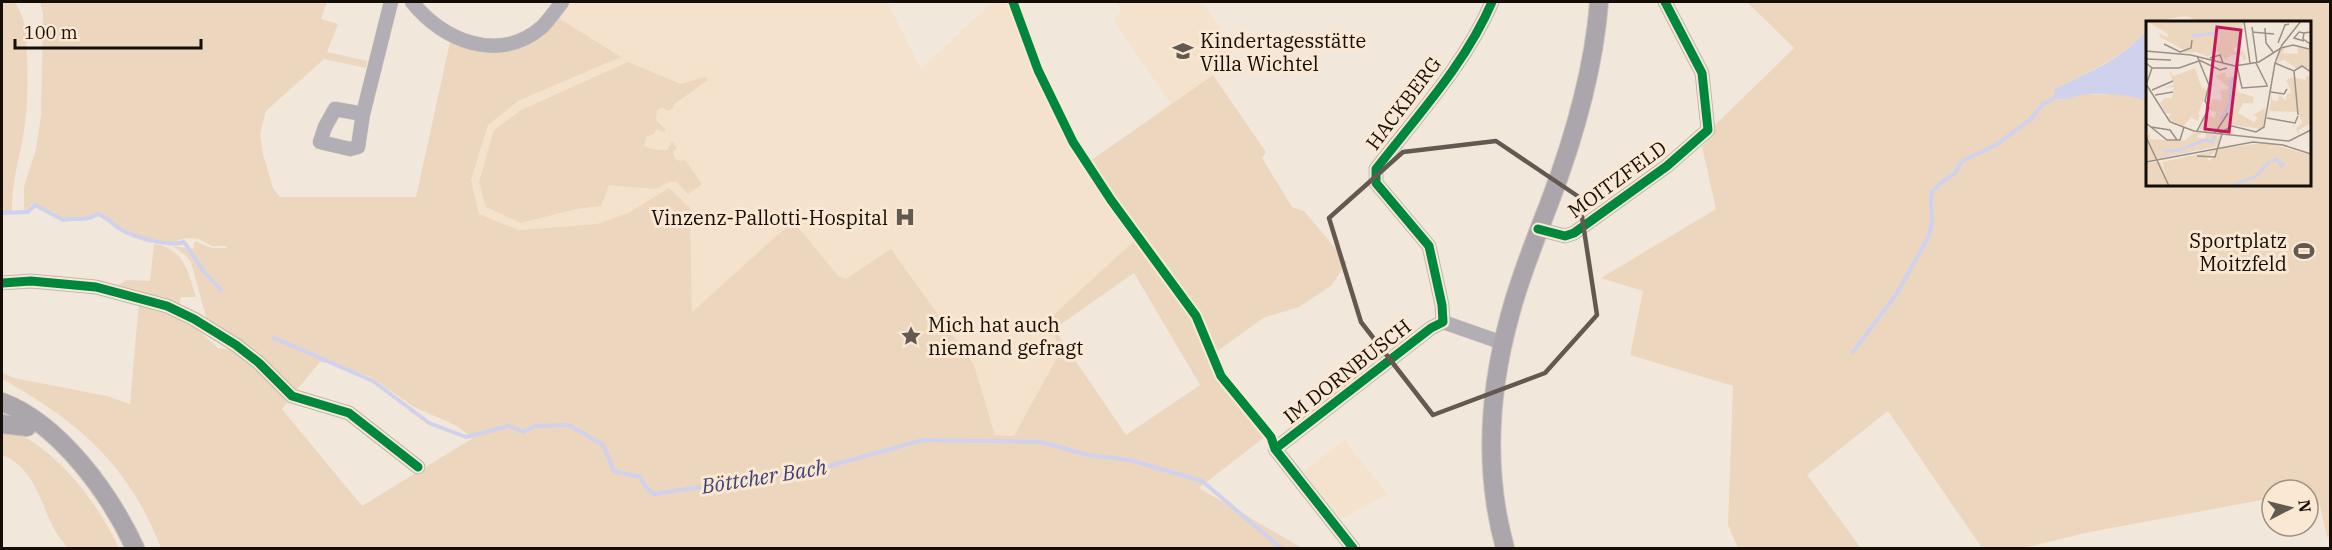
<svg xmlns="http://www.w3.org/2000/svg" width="2332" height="550" font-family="'IBM Plex Serif',serif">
<rect width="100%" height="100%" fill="#f2e7db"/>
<path fill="#f4e2cc" d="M570,2H887L921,69L992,2H1009L1039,81L1073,149L1136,239L1049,319L1060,352L1014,436L995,435L974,365L846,279L838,276L793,221L692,313L690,208L669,188L628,213L597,224L519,230L479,214L471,180L487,125L518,101L621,57L557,17Z
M1119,2H1202L1234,48L1213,75L1171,104L1114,21L1120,13V7L1117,3Z
M1344,440L1388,494L1341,519L1303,472Z"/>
<path fill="#ecd7be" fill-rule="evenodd" d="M2,2L15,3C27,19 26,37 27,56C28,81 28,105 24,130C20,158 11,183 12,212L2,211Z
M40,2H327L321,19L338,24L327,52L367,61L366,68L324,59L266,111L260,134L263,154L273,188L280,197H416L450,42C472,52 507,59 529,43C539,36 548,26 557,17L621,57L518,101L488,125L471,180L479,214L519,230L597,224L628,213L669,188L690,208L692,312L793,221L838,276L846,279L891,249L974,365L995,435L1014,436L1060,352L1049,319L1136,239L1195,321L1220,378L1266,436L1199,488L1302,548H161C128,464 79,422 2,379V372L14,378L107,396L130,404L139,301L146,302L195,327L218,348L233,350L261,370L290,399L282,409L362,506L473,438L455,425L414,407L371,377L329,363L320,362L294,393L256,355L206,317L191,262L185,255L173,246L193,249L195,241L211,248H227V246H212L199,239L186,238L167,244L147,241L122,232L100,213L82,220L62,219L37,204H32L24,214V187L36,149L41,116L43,14ZM1134,273L1200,385L1126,435L1054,329Z
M1747,2H2330V537H2327L2320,505H2308V490H2272V498L2085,533L2024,548H1982L1888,411L1807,475L1861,548H1738L1728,525L1733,386L1630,355L1643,291L1601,278L1716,209L1702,147L1711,137L1716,124L1794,48ZM2186,16L2200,22H2310V184H2148L2147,103C2136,89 2105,96 2088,94C2077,93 2066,91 2055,89C2076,78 2147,47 2148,22Z
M628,62L681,84L705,77L708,80L673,105L674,107L669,111L663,108L657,110L656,120L666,130L664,132L657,129L654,134L646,137L644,146C651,149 660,151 667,150L672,141L677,148L673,152L675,159L680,161L685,160L702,184L688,194L676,182H669L656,189L609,185L601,206L576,209L521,223L486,207L479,182L494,130L521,110Z
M1213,75L1266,152L1262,158L1292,207L1304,211L1347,262L1331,286L1299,307L1263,318L1215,353L1193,304L1090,161Z
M154,244C184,249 187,269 196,297H181L179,307L111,289L127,280L150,281Z
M2,427C53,443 97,501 119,548H68C62,541 56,534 52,525C39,498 33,467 2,455Z"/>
<path fill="#d0d1ec" d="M2147,29V103C2140,94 2100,93 2087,94C2075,95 2067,101 2054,98L2055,89C2086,73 2126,58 2147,29Z"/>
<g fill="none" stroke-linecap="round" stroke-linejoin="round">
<path stroke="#d0d1ec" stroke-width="4" d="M2,213L28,212L35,205L63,220C77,217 85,222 98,214C108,217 113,226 122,230C136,238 169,247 184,242L204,272L221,290
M274,338L373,381L429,423L466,437L509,426L523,432L535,426L569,425L603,445L614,471L640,477L647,489L654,494L818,469L923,440L1041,442L1088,455L1130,460L1202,481L1281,548
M1853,352L1897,293L1929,236L1932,221L1931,200L1932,192L1938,185L1955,173L1962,161L1996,145L2031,119L2042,105L2054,98"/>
<g stroke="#cdc4bb" stroke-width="15">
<path id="minor" d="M412,2C443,41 499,64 542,27C549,20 556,10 562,2
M363,114L335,109L325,127L320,142L350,149L358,147L363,114L391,2
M1538,229L1565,236L1574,233L1667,166L1708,130L1702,73L1665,2
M2,283L31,281L96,287L167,306L194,319L236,345L259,363L292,396L349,413L418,467
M1443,322L1442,305L1429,246L1376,183V169C1417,116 1466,63 1492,2
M1443,322L1503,343
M1353,548L1275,449L1431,328L1443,322"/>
</g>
<g stroke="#cdc4bb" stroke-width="20">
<path id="major" d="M2,402C60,424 110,494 135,548
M2,424L27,427
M1505,548C1484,472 1489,391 1510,315C1520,277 1535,240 1549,204C1573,141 1594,68 1599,2"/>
</g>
<use href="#minor" stroke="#b1afb5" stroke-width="14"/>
<use href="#major" stroke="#aaa6ac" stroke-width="18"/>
<g stroke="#fbe8d2" stroke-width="13">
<path id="cycleway" d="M1013,2L1038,70L1073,142L1111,200L1196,316L1221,376L1271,437L1275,449L1353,548
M1538,229L1565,236L1574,233L1667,166L1708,130L1702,73L1665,2
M2,283L31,281L96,287L167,306L194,319L236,345L259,363L292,396L349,413L418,467
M1275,449L1431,328L1443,322L1442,305L1429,246L1376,183V169C1417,116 1466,63 1492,2"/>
</g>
<use href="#cycleway" stroke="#00873e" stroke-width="9"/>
</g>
<path fill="none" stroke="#625a51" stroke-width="4.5" stroke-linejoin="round" d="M1496,141L1579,197L1597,315L1545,373L1433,415L1361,322L1329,218L1403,152Z"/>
<defs>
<g id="school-bare" transform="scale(1.62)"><path d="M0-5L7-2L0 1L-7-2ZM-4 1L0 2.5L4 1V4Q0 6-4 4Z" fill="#625a51" stroke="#fbe8d2" stroke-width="2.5" paint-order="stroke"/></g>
<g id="hospital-bare" transform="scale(1.62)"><path d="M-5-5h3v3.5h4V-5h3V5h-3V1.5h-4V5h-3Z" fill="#625a51" stroke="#fbe8d2" stroke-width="2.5" paint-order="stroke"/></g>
<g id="stadium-bare" transform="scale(1.62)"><path d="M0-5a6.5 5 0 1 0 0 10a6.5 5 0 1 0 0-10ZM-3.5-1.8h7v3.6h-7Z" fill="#625a51" stroke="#fbe8d2" stroke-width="2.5" paint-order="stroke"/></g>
<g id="sight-bare" transform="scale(1.62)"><path d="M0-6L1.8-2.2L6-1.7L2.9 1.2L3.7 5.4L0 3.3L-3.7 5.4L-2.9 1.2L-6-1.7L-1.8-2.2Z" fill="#625a51" stroke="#fbe8d2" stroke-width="2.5" paint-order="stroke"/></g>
</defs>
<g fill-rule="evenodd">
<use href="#school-bare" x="1183" y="51"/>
<use href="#hospital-bare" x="905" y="217"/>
<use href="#stadium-bare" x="2304" y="251"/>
<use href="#sight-bare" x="911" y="336"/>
</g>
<g text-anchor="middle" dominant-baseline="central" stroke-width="6" stroke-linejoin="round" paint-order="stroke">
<g font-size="20" fill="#150e07" stroke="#fbe8d2" text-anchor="start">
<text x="1200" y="40">Kindertagesstätte<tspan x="1200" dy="23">Villa Wichtel</tspan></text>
<text x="888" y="217" text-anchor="end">Vinzenz-Pallotti-Hospital</text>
<text x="2287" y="240" text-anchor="end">Sportplatz<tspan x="2287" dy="23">Moitzfeld</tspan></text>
<text x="928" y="324">Mich hat auch<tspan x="928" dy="23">niemand gefragt</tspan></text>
</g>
<g font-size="20" fill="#150e07" stroke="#fbe8d2">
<text transform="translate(1403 103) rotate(-53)">HACKBERG</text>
<text transform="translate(1617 179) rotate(-36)">MOITZFELD</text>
<text transform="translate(1347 371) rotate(-38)">IM DORNBUSCH</text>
</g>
<g font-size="21" font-style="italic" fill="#3d4278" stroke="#fbe8d2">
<text transform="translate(764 476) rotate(-9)">Böttcher Bach</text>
</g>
</g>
<g transform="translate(2146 21)">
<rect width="165" height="165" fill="#f2e7db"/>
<path d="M99,0L93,10L94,24L87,28L89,31L97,29L100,37L97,41L96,34H85L80,39L71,30L62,36L51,31L33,32L38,29L14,16L13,12L21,16L22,13L2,1ZM151,26L163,29L165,54L157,46L150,47L138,39L131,42L135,28L140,27L136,32L152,33ZM49,47L55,65L61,70L52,93L57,96L53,95L52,100L45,96L37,106L26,102L22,97L25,93L20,92L14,82L19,77H26L28,66L16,67L28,64L23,48L27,55ZM79,51L81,57L90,54L92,71L108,76L107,82H97L92,92L108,101L112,97L107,94L119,87V95L120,87L118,104L115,108L87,104L72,112L58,111L60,106L53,110L58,93L69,97L70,91L63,89L66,78L76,79L74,70L83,67L69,55ZM161,55H165V102L153,109V115L150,107L156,102L152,91L124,90L122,96L126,72V79L132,80L133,73L140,80L141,73L146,72L140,59L147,56L159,59ZM49,111L55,112L51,116L59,118L60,112L74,115L73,125L0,140V116L4,112V118L38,120ZM120,122L165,134V165H0V142L14,141L20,154L16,141L71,129L61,138L64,140L75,127Z" fill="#ecd7be"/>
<path fill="none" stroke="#d0d1ec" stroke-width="3" d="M46,15L70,12M75,98L84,82L85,61L91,54M19,130L34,129L58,119L67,121L69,114M126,140L131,138L135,145L139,142M89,163L109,156L124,140"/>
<path fill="none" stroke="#9a9086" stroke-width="1.5" d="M98,0L104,42M106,6L111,42M119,7L120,22L127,31M106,11L128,13M165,11L158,12L157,18L164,23L165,40M158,20L148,17L153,11L158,12M132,22L139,4L143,3M18,23L34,31L45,27L46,19M135,27L147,24L163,28M0,30L45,34L89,45L113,41L135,27M64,37L74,34L77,42M0,38L25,39M53,39L74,49L81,47M0,42L6,47L0,64M110,42L121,64M129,42L148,50L156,45L165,51M91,45L96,67L122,65M6,47H33L53,40M148,50L152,94M0,63L24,101L48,110L143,120L165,109M6,69L27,60M125,71L138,73L141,68M9,74L27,71M121,97L149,102L152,95M0,102L21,119H34L38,106M5,106L24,109L31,119M51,110L63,87L59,80L63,64L51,35M69,112L82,92M72,113L86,105L110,111L118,106L129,42L136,24L155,0M0,116L23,165M51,135L69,136L76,113M0,141L107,121L137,124L165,133"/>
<path fill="#c2185b" fill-opacity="0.15" stroke="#c2185b" stroke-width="3" d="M71,6L95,9L83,111L59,108Z"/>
<rect width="165" height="165" fill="none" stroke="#150e07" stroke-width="3"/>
</g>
<rect width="2332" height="550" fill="none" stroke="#150e07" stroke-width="6"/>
<g transform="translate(2290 508) rotate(83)"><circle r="28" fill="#fbe8d2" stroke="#9f9181" stroke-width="1.5"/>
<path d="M0-4.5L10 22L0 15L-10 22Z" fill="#625a51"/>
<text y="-9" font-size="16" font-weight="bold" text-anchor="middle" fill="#150e07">N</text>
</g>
<path d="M15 39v9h186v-9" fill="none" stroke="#150e07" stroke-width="3"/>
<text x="24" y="39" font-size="18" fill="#150e07" stroke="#fbe8d2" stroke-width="4.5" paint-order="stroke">100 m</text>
</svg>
